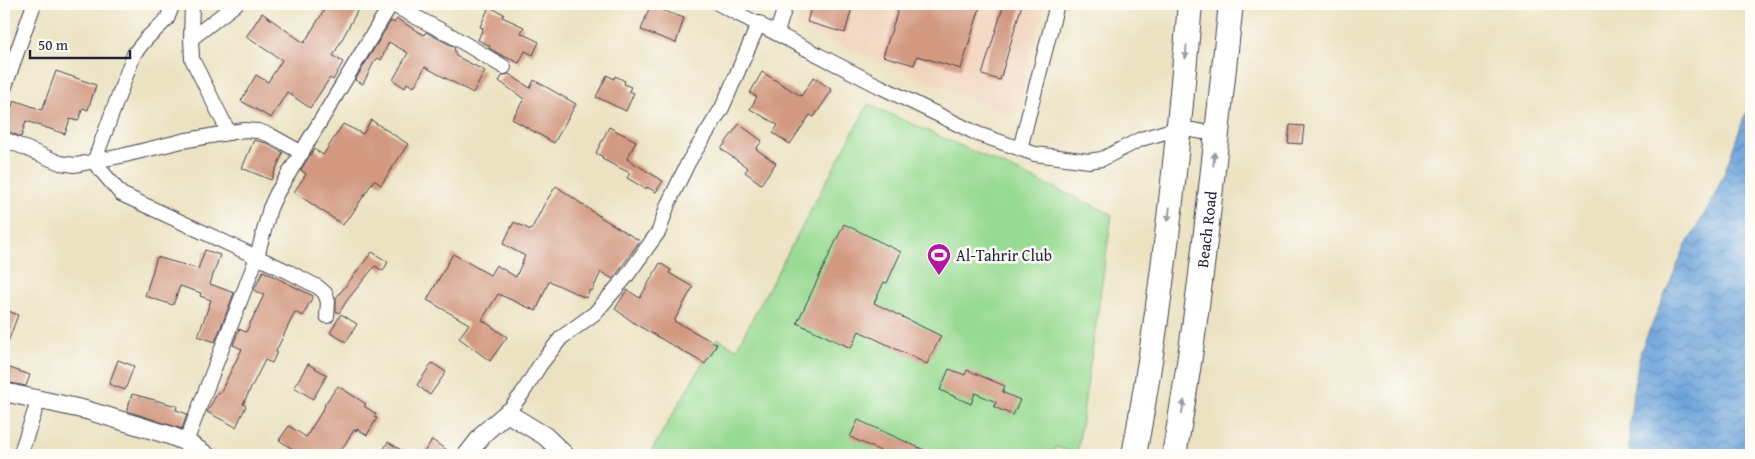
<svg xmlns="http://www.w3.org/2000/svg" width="1755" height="459" font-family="'Gentium Book Plus',serif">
<defs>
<pattern id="water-waves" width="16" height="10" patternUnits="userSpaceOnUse" patternTransform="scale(1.25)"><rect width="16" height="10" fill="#6ea5dc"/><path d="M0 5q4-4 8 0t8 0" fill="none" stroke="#5a86b4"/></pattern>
</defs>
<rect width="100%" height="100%" fill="#fdfcf7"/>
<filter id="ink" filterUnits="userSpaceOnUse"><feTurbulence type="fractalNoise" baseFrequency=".02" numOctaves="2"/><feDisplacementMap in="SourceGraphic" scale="10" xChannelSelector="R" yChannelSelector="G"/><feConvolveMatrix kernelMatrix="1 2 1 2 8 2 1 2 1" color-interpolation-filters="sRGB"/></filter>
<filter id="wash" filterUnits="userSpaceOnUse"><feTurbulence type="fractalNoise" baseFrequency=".0096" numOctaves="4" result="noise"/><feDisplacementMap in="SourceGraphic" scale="20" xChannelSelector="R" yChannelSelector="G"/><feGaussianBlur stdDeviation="1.12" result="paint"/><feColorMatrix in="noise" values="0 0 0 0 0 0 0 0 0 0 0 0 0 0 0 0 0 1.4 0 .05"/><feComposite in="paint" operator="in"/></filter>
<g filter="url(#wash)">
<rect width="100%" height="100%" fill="#ebe2c1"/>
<path fill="#f2d4be" d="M802,4H1045L1014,116L795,26Z"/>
<path fill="#97da91" stroke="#5c7e66" d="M868,104L1112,214L1077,454L1056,447L1052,455H649L717,338L736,349Z"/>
<path fill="url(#water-waves)" stroke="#48648c" d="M1751,109V455H1629V427L1634,386L1641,350L1685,247L1712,201L1724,174L1745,115Z"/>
<g id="blocks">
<path fill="#d29880" d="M328,4H361L333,56L343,62L333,80L330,78L310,108L287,92L271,118L241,101L256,75L268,82L282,60L246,37L262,13L304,43Z
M812,4H853L845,33L807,22Z
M900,4H981L961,69L917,56L914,65L883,56Z
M1004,4H1022L1000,80L982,75Z
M650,6L684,18L676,43L641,30Z
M489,7L504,14L502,17L524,27L521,33L539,42L533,55L525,51L519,63L499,54L489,48L490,46L478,40L483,28L480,27Z
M397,19L424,35L426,32L448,44L454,47L456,56L485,71L473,93L425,67L414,87L407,83L405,88L393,80L408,53L389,42L381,60L378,58L374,62L363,84L355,80L391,21L394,23Z
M56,71L96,85L88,110L83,108L78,121L70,119L65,134L26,121L21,137L8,131L6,124L14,100L42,110Z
M762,72L801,96L814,77L832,90L814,117L810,115L790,144L773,133L778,125L750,109L757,97L750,93Z
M509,74L530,88L534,80L576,104L554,143L512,119L524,99L499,81L503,75Z
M607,75L614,79L615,76L625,81L624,84L631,87L629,91L634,93L626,111L596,97Z
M371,120L408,144L381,185L374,180L350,217H348L343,225L294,192L306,174L301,170L314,149L323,155L343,124L363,134Z
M739,124L762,141L756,149L776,163L761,184L745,172L748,168L721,149Z
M1290,125L1304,126L1302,144L1288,143Z
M609,127L636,141L627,159L663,181L656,192L647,187L646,189L627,178L630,173L602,159L603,157L596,153Z
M254,140L266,143L283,153L271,180L242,168Z
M556,186L602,218L640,241L613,279L601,272L592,291L590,290L586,298L549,281L536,311L498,294L482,320L507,337L490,361L459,338L469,324L427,300L453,254L490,275L496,265L516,277L525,256L503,244L514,222L531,230L545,203Z
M844,224L901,252L887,283L884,282L874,303L941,336L927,364L859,331L851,348L797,323Z
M205,250L220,255L210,284L234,293L215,342L198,336L211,300L200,296L201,293L180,286L173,305L145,296L157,257L198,269Z
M372,252L388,262L383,271L375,266L348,299L339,313L336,311V298Z
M660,263L671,270L669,273L693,287L674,321L717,344L705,364L637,325L615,309L627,290L640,298Z
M263,271L313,296L303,316L295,312L276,351L277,352L272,363L265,360L243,404L246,406L236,427L207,412L218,392L220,393L242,349L233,345L239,329L246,332L264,295L254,290Z
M4,309L18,315L5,350L4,349Z
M341,314L357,324L346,342L330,333Z
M118,360L134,366L125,390L109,384Z
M432,363L446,372L430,395L417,385Z
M308,364L327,375L313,399L294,387Z
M10,368L30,375L26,386L6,382Z
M949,369L965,375L967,370L1005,386L1002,392L1020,400L1013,415L994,407L996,402L975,393L971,404L940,390Z
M338,386L366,404L364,406L376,414L374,417L377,418L367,435L357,429L356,431L354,430L338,455H331L324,451L321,455H291L294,450L279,440L289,426L306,437L325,406L324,405Z
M132,394L177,406L176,410L187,414L182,429L127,411Z
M858,420L935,455H889L850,437Z
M432,440L454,455H422Z
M388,442L409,455H380Z"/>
</g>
</g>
<g filter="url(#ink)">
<use href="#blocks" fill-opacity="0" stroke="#403f4f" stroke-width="1"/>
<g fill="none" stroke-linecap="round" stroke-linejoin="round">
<g stroke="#403f4f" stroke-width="16">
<path id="minor" d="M173,4L167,19L146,39L134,54L94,162L121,194L289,272L318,287L325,293L328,302L327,316
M192,4L191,39L192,59L229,133
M391,4L452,36L504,67
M719,4L879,86L978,134L1035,154L1089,161L1102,159L1141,139L1179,128L1216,134
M777,32L786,4
M191,39L236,4
M4,89L34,4
M4,139L60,163L75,165L121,156L182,141L244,130L258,131L270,135L302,153
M1020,149L1057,4
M507,413L522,394L540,365L561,338L595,313L626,277L659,231L668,204L689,161L722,108L759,23
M186,442L257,257L270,208L277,193L391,4
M20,455L39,399"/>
</g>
<g stroke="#403f4f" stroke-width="20">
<path id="tertiary" d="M4,392L86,410L169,435L186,442L206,455
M467,455L485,432L507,413L545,436L565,455"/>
</g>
<g stroke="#403f4f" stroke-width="26">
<g id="trunk">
<path d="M1134,455C1162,306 1177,155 1190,4"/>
<path id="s1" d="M1174,455C1201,306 1214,155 1231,4"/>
</g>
</g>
<use href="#minor" stroke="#fff" stroke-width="14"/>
<use href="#tertiary" stroke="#fff" stroke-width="18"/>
<use href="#trunk" stroke="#fff" stroke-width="24"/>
</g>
<defs><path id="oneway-solid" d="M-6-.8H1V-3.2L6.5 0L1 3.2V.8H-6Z" transform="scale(1.25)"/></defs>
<g fill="#9c9ca7">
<use href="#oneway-solid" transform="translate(1186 52) rotate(95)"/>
<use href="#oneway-solid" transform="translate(1214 159) rotate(-84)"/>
<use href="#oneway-solid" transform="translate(1169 214) rotate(97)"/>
<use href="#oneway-solid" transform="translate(1183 407) rotate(-80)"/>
</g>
</g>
<defs>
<g id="stadium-pin" transform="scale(1.25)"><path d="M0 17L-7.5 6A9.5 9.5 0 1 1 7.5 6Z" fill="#b5179e" stroke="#fdfcf7"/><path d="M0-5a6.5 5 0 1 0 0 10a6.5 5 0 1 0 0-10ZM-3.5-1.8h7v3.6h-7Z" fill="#fff"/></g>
</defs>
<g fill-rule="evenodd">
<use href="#stadium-pin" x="939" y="255"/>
</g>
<g text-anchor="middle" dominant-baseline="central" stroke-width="5" stroke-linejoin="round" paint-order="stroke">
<g font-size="16" fill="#22223b" stroke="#fdfcf7">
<text stroke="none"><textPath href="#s1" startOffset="228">Beach Road</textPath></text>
</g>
<g font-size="16" fill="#22223b" stroke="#fdfcf7" text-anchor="start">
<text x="956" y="255">Al-Tahrir Club</text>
</g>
</g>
<rect width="1755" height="459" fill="none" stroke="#fdfcf7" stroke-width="20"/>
<path d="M30 50v8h100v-8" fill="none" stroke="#22223b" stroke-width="2.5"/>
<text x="38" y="50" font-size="15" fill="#22223b" stroke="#fdfcf7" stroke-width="4" paint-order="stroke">50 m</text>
</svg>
